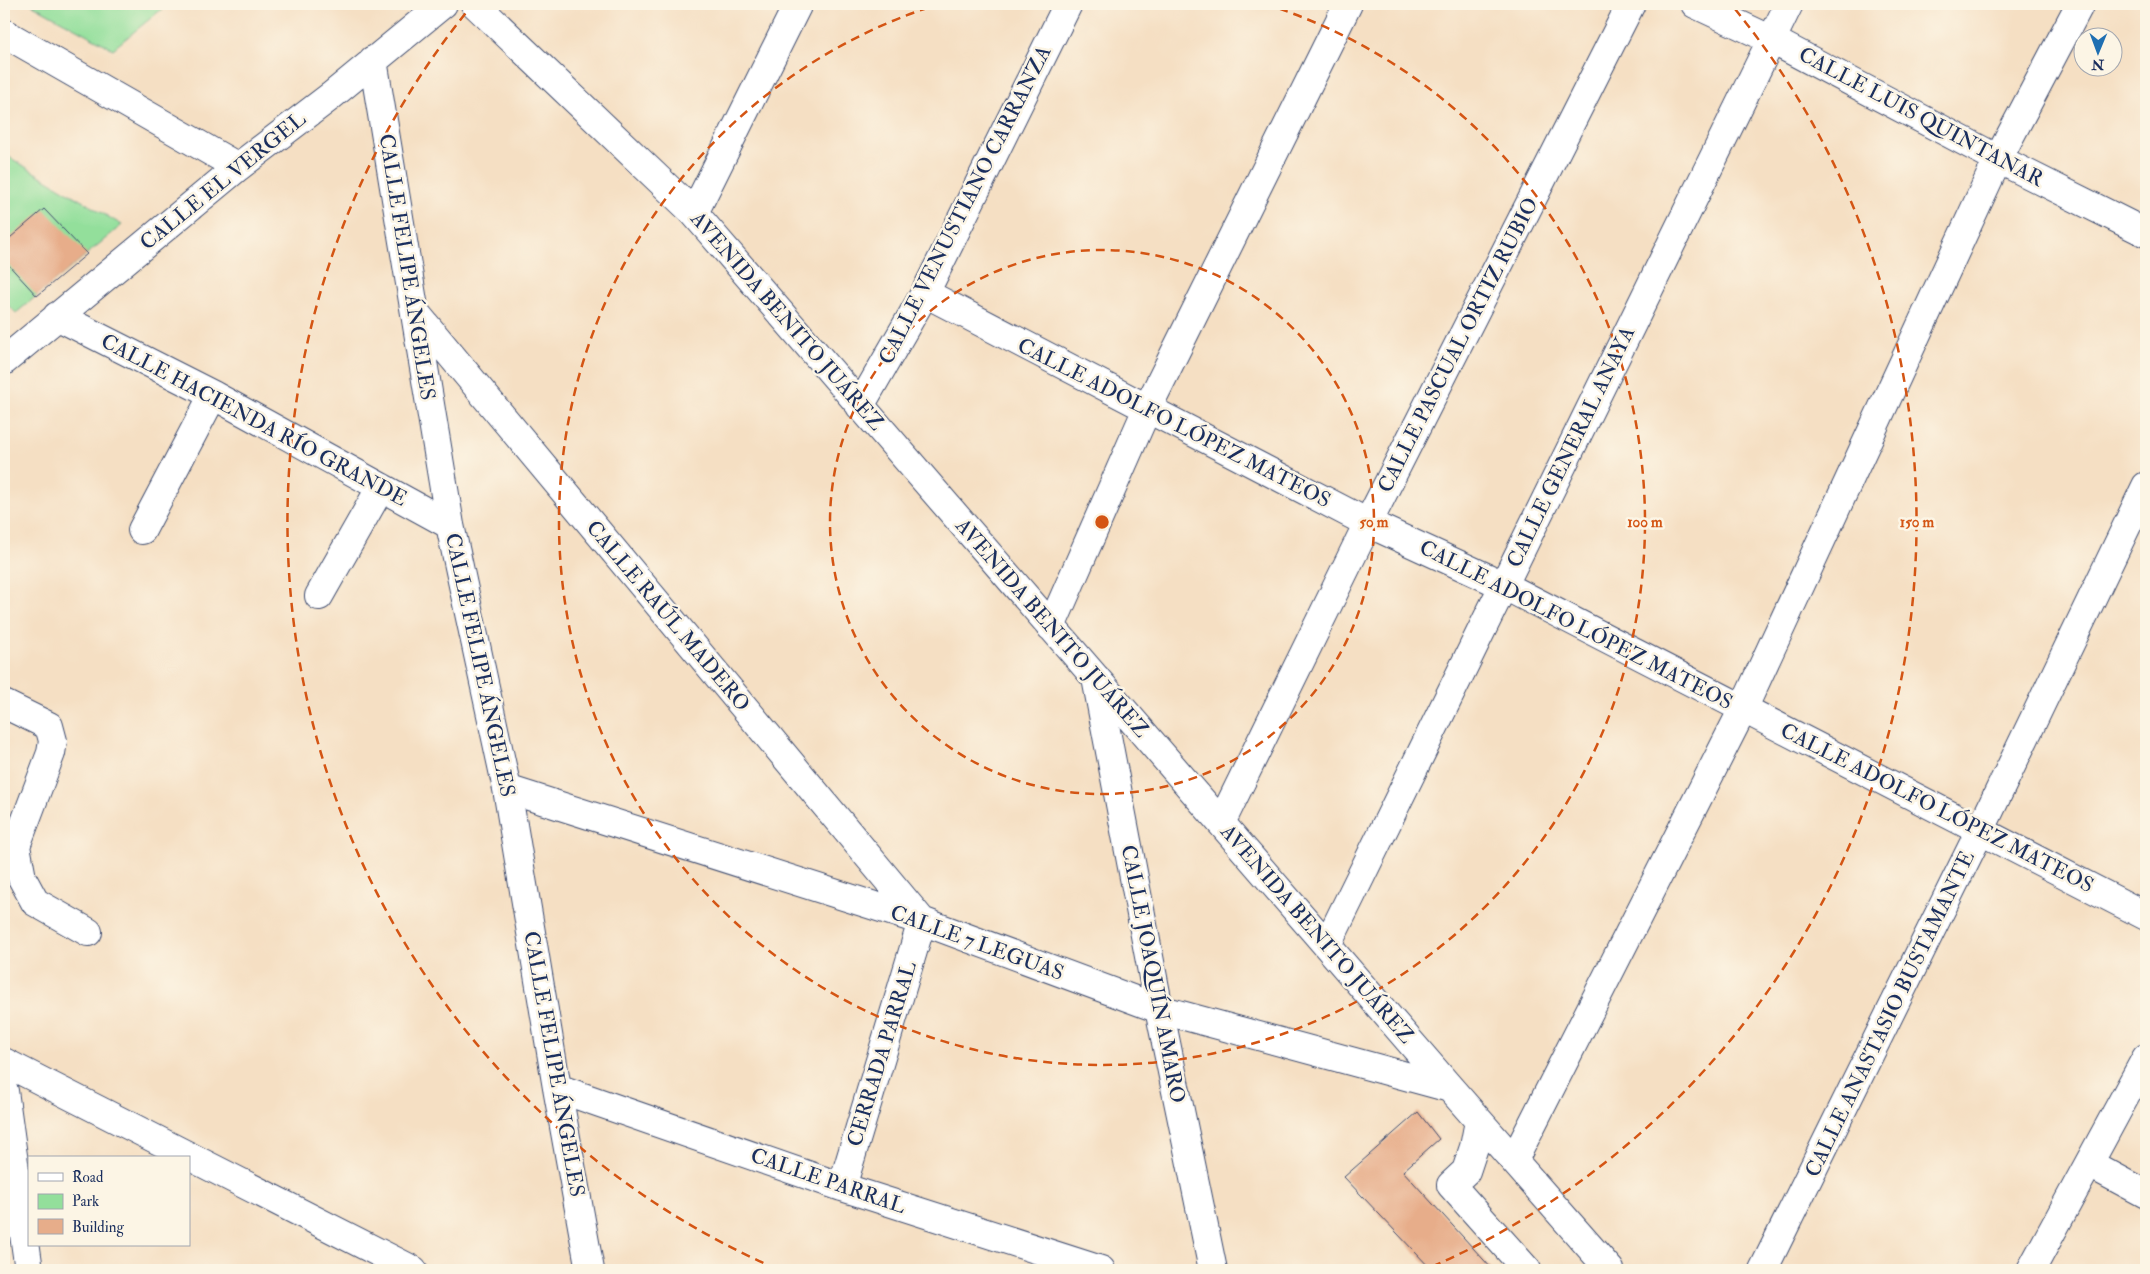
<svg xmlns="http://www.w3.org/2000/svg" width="2150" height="1274" font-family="'IM FELL Double Pica',serif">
<rect width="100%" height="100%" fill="#fcf5e5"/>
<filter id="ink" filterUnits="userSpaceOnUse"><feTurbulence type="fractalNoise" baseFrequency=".02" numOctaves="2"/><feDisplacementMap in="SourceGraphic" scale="10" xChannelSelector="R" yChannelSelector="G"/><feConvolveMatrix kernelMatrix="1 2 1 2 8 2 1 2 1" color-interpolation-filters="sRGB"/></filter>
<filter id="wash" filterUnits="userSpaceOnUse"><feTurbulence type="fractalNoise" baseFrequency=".0096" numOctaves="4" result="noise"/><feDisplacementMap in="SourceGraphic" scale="20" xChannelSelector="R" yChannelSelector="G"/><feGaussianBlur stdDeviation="1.12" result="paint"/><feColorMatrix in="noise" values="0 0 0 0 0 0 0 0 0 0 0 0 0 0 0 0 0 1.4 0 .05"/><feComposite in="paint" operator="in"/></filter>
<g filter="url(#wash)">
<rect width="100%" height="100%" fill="#f5dfc3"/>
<path fill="#93df9b" stroke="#57877c" d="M31,4H168L113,49Z
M4,154L122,225L16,313L4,301Z"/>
<g id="blocks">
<path fill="#e7ad8a" d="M44,209L87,254L37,296L4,260V243Z
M1418,1112L1439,1139L1403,1171L1493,1270H1432L1344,1177Z"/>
</g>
</g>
<g filter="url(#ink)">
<use href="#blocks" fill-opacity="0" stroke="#3c496d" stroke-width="1"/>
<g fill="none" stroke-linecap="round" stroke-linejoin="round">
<g stroke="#3c496d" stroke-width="30">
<path id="minor" d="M475,4L694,213L1450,1088L1610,1270
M1695,4L1772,40L1998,159L2146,233
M4,33L238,167
M373,60L450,525L507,789L557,1088L590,1270
M694,213L798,4
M925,293L1368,523L1503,585L2146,916
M415,312L922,921L842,1187
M57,316L213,395L450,525
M4,361L238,167L331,96L443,4
M860,406L925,293L1068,4
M142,530L213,395
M319,596L381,487
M1051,627L1147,409L1348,4
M1096,678L1159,1009L1213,1270
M4,704L49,726L53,741L51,753L16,846L22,878L35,902L88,932
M507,789L922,921L1159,1009L1450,1088
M1221,823L1368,523L1631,4
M1327,945L1789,4
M4,1062L413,1270
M557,1088L842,1187L1101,1270
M4,1091L29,1270
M1479,1121L1474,1147L1466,1171L1451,1185L1527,1270
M1514,1160L1743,709L1998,159L2080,4
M2090,1164L2146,1194
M1763,1270L1980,831L2146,486
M2031,1270L2146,1058"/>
</g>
<use href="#minor" stroke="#fff" stroke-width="28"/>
</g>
</g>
<g fill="none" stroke="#d45514" stroke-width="2.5" stroke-dasharray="9 6">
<circle cx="1102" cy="522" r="272"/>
<path d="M1265 4A543 543 0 1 1 939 4"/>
<path d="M777 1269A815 815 0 0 1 469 9M1735 9A815 815 0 0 1 1427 1269"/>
</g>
<g text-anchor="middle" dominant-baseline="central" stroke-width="5" stroke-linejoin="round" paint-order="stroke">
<g font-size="21" fill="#1b2f5e" stroke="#fcf5e5">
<text transform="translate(1921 117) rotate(28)">CALLE LUIS QUINTANAR</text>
<text transform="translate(223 181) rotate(-39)">CALLE EL VERGEL</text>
<text transform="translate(965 205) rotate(-63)">CALLE VENUSTIANO CARRANZA</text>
<text transform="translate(407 267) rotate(81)">CALLE FELIPE ÁNGELES</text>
<text transform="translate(787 321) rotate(49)">AVENIDA BENITO JUÁREZ</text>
<text transform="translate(1458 345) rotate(-63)">CALLE PASCUAL ORTIZ RUBIO</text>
<text transform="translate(254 420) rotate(28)">CALLE HACIENDA RÍO GRANDE</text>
<text transform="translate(1174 423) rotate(27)">CALLE ADOLFO LÓPEZ MATEOS</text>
<text transform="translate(1571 447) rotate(-64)">CALLE GENERAL ANAYA</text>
<text transform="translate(668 616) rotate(50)">CALLE RAÚL MADERO</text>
<text transform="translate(1576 625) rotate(27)">CALLE ADOLFO LÓPEZ MATEOS</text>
<text transform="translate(1052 628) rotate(49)">AVENIDA BENITO JUÁREZ</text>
<text transform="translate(480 665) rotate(78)">CALLE FELIPE ÁNGELES</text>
<text transform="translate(1937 808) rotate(27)">CALLE ADOLFO LÓPEZ MATEOS</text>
<text transform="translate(1317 934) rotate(49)">AVENIDA BENITO JUÁREZ</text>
<text transform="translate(977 943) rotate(20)">CALLE 7 LEGUAS</text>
<text transform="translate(1153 974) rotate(79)">CALLE JOAQUÍN AMARO</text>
<text transform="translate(1890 1014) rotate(-64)">CALLE ANASTASIO BUSTAMANTE</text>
<text transform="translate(882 1054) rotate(-73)">CERRADA PARRAL</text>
<text transform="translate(554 1064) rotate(80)">CALLE FELIPE ÁNGELES</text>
<text transform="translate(828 1181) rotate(19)">CALLE PARRAL</text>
</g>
</g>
<circle cx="1102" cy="522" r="8" fill="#d45514" stroke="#fcf5e5" stroke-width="2.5"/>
<g font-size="15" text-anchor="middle" font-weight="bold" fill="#d45514" stroke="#fcf5e5" stroke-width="5" stroke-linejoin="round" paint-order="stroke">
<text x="1374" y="527">50 m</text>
<text x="1645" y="527">100 m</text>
<text x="1917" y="527">150 m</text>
</g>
<rect width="2150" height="1274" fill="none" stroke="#fcf5e5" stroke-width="20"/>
<rect x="28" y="1156" width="162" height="90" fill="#fcf5e5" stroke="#a2a6af"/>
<rect x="38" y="1173" width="25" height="8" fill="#ffffff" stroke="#a2a6af"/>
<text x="72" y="1182" font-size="15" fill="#1b2f5e">Road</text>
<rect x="38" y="1194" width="25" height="15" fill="#93df9b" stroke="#a2a6af"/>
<text x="72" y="1206" font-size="15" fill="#1b2f5e">Park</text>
<rect x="38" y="1219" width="25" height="15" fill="#e7ad8a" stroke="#a2a6af"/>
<text x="72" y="1232" font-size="15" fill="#1b2f5e">Building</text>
<g transform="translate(2098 52) rotate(181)"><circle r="24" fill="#fcf5e5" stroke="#a2a6af"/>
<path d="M0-4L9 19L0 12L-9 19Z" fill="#1f6fb2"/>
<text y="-8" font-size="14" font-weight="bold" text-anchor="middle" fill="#1b2f5e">N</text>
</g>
</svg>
